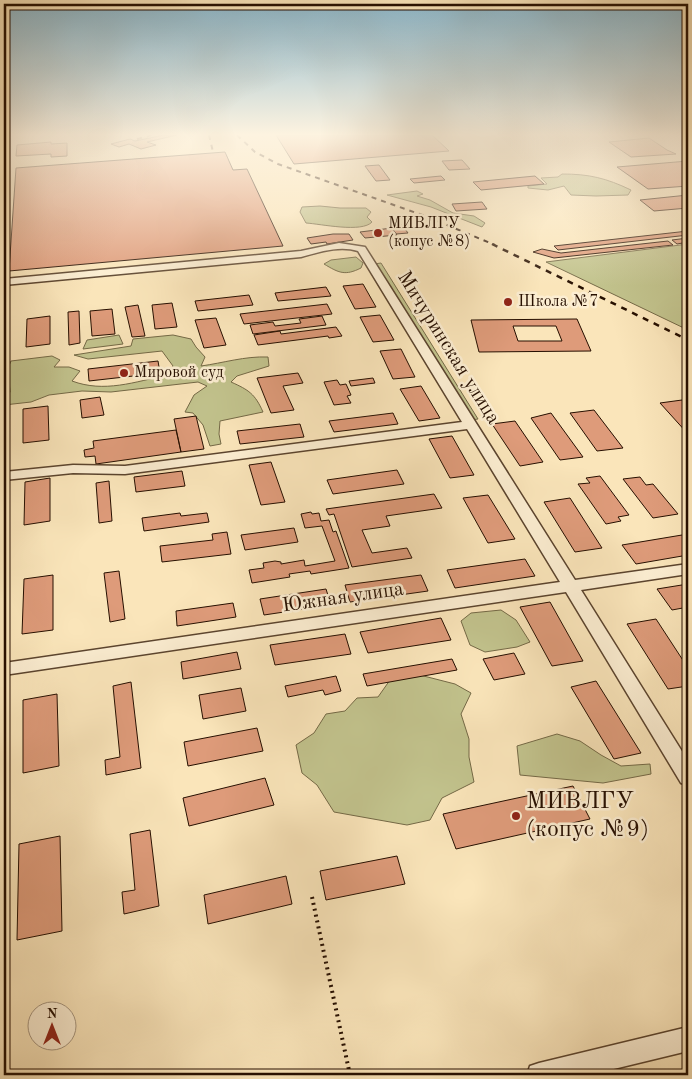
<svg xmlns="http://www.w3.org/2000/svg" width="692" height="1079" font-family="'Old Standard TT',serif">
<rect width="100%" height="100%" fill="#fae5ba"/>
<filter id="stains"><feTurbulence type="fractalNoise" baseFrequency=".004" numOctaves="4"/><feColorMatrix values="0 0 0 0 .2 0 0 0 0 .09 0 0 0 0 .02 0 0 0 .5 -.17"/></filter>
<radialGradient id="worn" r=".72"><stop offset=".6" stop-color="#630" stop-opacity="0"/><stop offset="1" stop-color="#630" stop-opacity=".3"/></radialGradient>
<path fill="#c2c38d" stroke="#746946" d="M562,174C589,174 606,178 631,190L628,195L596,196L571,195L564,186L548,190L528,188V186L547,184L541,178L558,177Z
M417,191L423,194L417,196L430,200L453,213L474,216L485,223L482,227L431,207L387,195Z
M320,206L340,208H366L371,212L367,217L372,222C362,233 321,224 306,223L300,212L302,207Z
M688,244V330L546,262Z
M356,257L363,263L361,268C345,276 339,273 324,264L331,260Z
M381,263L478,419L471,420L374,264Z
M119,335L123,344L83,349L87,340Z
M173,335L191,339L196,347L205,357L201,366C223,363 245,356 268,357L269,366L237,376L231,382C249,390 255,394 263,412L220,421L219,434L221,444L210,446L203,425L193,413L185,412L194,395L207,386L198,382L111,392L82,391L49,395L31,402L4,405V400L10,392L8,368L11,361L52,356L60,360L54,367H69L80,371L72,381C104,393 135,382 167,375L173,366L162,351L88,359L74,355L131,346L133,339Z
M501,610L516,620L530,642L517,647L485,652L470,645L461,621L471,613Z
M412,673L455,684L471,693L461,714L469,739V757L474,782L442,798L430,820L407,825L334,812L317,785L302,773L296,745L314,733L326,714L345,711L357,698L378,697L390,680Z
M557,734L580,741L601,755L621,766L650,764L651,774L603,783L520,775L517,746Z"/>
<path fill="#de9b7a" stroke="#260f00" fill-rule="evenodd" d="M164,135H177L147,142L156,145L141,149L129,144L119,147L111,144L130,139L135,141Z
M276,135H432L449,151L294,164Z
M649,138L667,150L676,154L631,157L609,142Z
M51,142V144L67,143V156L51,157V154L16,156L17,145Z
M225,152L233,170L247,169L283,246L9,271L16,168Z
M462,160L470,169L449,170L442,161Z
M688,161V186L648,189L617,167Z
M379,165L390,180L376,181L365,166Z
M441,176L445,180L414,183L410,179Z
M535,176L544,184L481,190L473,182Z
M688,195V208L654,211L640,200Z
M482,202L487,209L456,211L452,204Z
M402,225L408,233L396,234L392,228H394L393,226Z
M392,228L397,235L365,238L360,232Z
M688,231V235L558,250L554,246Z
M333,234H349L353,240L327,244L326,242L311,244L307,238Z
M688,238V242L677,244L672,240Z
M668,241L673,245L554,258L533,252L542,249L561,253Z
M363,284L376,307L355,309L343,286Z
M326,287L331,296L278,301L275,293Z
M249,295L253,305L198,311L195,301Z
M172,303L177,327L155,329L152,305Z
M327,304L332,314L244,324L240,314Z
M138,305L145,336L132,337L125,307Z
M112,309L115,334L92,336L90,311Z
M79,311L80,343L69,345L68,312Z
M380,315L394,340L373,342L360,317Z
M50,316V344L26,347L27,319Z
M322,316L326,325L253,334L250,325L273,322L275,326L301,323L299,319Z
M216,318L226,345L204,348L195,320Z
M577,319L591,351L479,352L471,320ZM513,326H556L562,341H518Z
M336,327L342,336L329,338L328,336L258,345L254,335L280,331L281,334Z
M401,349L415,377L393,379L380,351Z
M158,361L160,373L89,381L88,369Z
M298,373L303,383L283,386L294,410L271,413L257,378Z
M373,378L375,383L351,386L349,381Z
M337,380L340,385L346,384L351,395L347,396L351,403L334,405L324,382Z
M421,386L440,418L419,421L400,389Z
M100,397L104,415L82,418L80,400Z
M682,400L688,407V434L660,403Z
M48,406L49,440L23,443V409Z
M594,410L623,448L597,451L570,413Z
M393,413L398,424L334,432L329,421Z
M551,413L583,457L560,460L531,418Z
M196,416L204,449L181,452L174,419Z
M515,421L543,462L520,466L492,424Z
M300,424L304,437L240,444L237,431Z
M176,430L181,452L96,464L95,456L85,457L84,450L94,448L93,441Z
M452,436L474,475L450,478L429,439Z
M271,462L285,502L261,505L249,465Z
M397,470L404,484L333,494L327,480Z
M182,471L185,486L136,492L134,477Z
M600,476L629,515L618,517L621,521L606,524L578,484L590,483L586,478Z
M640,477L646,485L653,484L678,514L653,518L623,479Z
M50,478V521L24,525L25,482Z
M109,481L112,521L99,523L96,483Z
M434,494L442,508L386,516L390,526L362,530L372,553L407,548L412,558L352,567L334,514L329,515L326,509Z
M488,495L515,539L488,543L463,498Z
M570,498L602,548L575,552L544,502Z
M311,512L312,514L319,513L321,521L329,520L333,532L336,531L349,568L311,574L310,571L289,574L290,577L252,583L249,570L264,568L263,563L275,561L281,562V564L304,560L305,566L335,561L322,526L305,528L301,514Z
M180,513L181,516L207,513L209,522L144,531L142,518Z
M294,528L298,542L245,550L241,535Z
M227,532L231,554L162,562L160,546L213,540L212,534Z
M688,534V555L636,564L622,545Z
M525,559L535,576L455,588L447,570Z
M119,571L125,619L110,622L104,573Z
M53,575V630L22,634L24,579Z
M421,575L428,591L350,602L345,585Z
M688,584V607L672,610L657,589Z
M326,589L331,605L264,615L260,599Z
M550,602L583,661L552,666L520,607Z
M233,603L236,617L177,626L176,611Z
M441,618L451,640L368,653L360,632Z
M656,619L688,668V686L668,689L627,624Z
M345,634L351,654L275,665L270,645Z
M237,652L241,669L183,679L181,662Z
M514,653L525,674L494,680L483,659Z
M452,659L457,670L367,686L363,674Z
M336,676L341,691L325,695L323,690L288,697L285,686Z
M596,681L641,753L614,759L571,687Z
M131,682L141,768L106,775L105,760L120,757L113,686Z
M241,688L246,711L203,719L199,695Z
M57,694L59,766L23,773V700Z
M257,728L263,751L188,766L184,742Z
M265,778L274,805L189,826L183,798Z
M573,786L590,819L456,849L443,814Z
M150,830L159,906L124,914L122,892L135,890L130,834Z
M60,836L62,931L17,940L19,844Z
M397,856L405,884L326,900L320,871Z
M286,876L292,904L208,924L204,895Z"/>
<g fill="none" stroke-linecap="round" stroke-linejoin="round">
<g stroke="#5b442e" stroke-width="3">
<path id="minor" d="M339,243L365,247L575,580L688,564V574L581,590L688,761V785L681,783L566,592L4,675V663L560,582L467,429L125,474L73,473L4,480V472L73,465L125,466L462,422L358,251C339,245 320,252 301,257L4,285V279L301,251Z
M688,1027V1051L589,1075H527L530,1066L539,1063Z"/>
</g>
<path stroke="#260f00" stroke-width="4" stroke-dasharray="2 4" stroke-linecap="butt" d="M312,897L350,1075"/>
<use href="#minor" fill="#fceed2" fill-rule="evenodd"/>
<path stroke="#260f00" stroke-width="2" stroke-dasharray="5 5" stroke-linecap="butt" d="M209,135L213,152
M237,135L255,152L278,164L425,216L495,245
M137,139L152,135"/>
<path stroke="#260f00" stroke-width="2.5" stroke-dasharray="6 6" stroke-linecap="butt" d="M492,244L688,340"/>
</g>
<linearGradient id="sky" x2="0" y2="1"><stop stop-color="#8bb9cf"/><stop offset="0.47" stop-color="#fdf3e0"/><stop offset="1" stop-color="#fdf3e0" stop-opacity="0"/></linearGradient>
<rect width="692" height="286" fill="url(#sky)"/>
<g fill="#8f2418" stroke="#fceed2" stroke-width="2">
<circle cx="378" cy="233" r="5"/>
<circle cx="508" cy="302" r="5"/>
<circle cx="124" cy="373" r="5"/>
<circle cx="516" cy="816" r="5"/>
</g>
<g text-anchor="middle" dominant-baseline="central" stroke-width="5" stroke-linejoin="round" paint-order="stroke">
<g font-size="16" fill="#260f00" stroke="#fceed2" text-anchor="start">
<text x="388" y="224">МИВЛГУ<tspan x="388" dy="18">(копус №8)</tspan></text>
<text x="518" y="302">Школа №7</text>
<text x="134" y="373">Мировой суд</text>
</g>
<g font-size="20" fill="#260f00" stroke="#fceed2">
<text transform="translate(448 348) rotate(58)">Мичуринская улица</text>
<text transform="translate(343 598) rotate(-8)">Южная улица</text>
</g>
<g font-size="24" fill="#260f00" stroke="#fceed2" text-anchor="start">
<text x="526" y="802">МИВЛГУ<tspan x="526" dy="28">(копус №9)</tspan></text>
</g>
</g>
<rect width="692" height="1079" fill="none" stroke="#fae5ba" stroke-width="20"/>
<rect x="5" y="5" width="682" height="1069" fill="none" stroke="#260f00" stroke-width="2.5"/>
<rect x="10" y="10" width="672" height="1059" fill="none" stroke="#260f00"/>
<g transform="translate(52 1026)"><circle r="24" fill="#fceed2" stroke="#a6957e"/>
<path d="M0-4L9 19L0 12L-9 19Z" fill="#8f2418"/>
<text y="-8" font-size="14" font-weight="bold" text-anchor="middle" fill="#260f00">N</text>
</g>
<rect width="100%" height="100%" filter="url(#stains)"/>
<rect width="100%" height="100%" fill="url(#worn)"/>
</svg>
